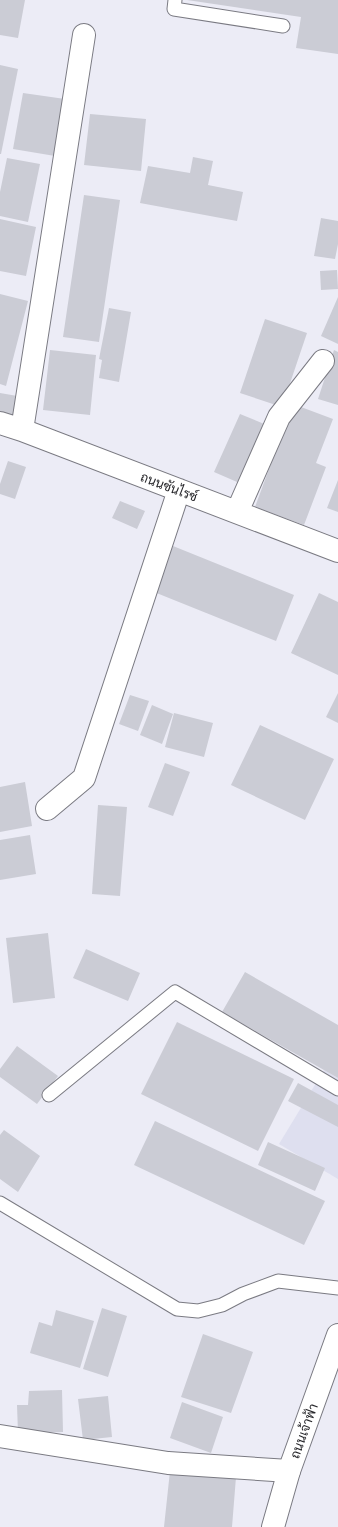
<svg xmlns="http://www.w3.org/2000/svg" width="338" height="1527" font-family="'Roboto Serif',Sarabun,serif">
<rect width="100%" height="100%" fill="#ececf6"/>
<path fill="#dedfef" d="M324,1070L338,1078V1179L279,1144Z"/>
<path fill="#cbccd5" d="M0,0H25L18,38L0,35Z
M187,0H338V54L296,48L301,17Z
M0,65L18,69L1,154H0Z
M23,93L65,99L55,156L13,149Z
M90,114L146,119L141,171L84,165Z
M193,157L213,161L208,185L243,192L237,221L140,203L148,166L190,173Z
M7,158L40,164L28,222L0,216V192Z
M84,195L120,200L99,342L63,337Z
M321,218L338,221V244L335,259L314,256Z
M0,219L36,227L26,276L0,271Z
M337,270L338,289L321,290L320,271Z
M0,294L28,301L6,386L0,384Z
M338,297V344L321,336Z
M109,308L131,312L119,382L99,378L102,360L99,359Z
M265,319L307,333L282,407L240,393Z
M50,350L96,355L90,415L43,410Z
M334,350L338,352V405L318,399Z
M0,393L23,397L20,416L0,412Z
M293,404L333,419L316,463L326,467L304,525L255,507Z
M240,414L269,426L244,485L214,472Z
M8,461L26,467L15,499L0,494V484Z
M338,480V512L327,508Z
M120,501L145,511L137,529L112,518Z
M173,546L294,595L276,641L154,592Z
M319,593L338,602V675L291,653Z
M338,693V723L326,717Z
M130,695L149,701L138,731L119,724Z
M152,705L173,714L162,744L140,735Z
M174,713L213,723L204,757L165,747Z
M260,725L334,759L305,820L231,785Z
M165,763L190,772L173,816L148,807Z
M25,782L32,826L0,832V787Z
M98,805L127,807L120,896L92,894Z
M30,835L36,874L0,880V840Z
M48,933L55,998L13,1003L6,938Z
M86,949L140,973L128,1001L73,978Z
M245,972L338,1025V1078L222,1012Z
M177,1022L294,1079L258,1151L141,1094Z
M17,1046L58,1076L37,1104L0,1077V1069Z
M298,1083L338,1105V1127L288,1101Z
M155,1121L325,1201L304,1245L134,1165Z
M4,1130L40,1156L18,1192L0,1179V1135Z
M268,1142L325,1168L315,1191L258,1165Z
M102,1308L127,1316L108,1377L83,1369Z
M56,1310L94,1321L80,1368L30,1353L39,1322L52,1326Z
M203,1334L253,1352L231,1413L181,1397Z
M62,1390L63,1432L18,1433L17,1405H28L29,1391Z
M108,1396L112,1437L83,1440L78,1399Z
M182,1402L223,1417L211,1453L170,1438Z
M170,1471L236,1477L232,1527H164Z"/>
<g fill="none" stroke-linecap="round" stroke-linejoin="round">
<g stroke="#7a7a82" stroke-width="15">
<path id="lane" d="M175,0L174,9L283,26
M49,1095L175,992L338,1089
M0,1203L177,1309L198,1311L222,1305L243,1294L278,1281L338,1288"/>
</g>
<g stroke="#7a7a82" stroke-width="24">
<path id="street" d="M0,423L22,430L338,551
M22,430L84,35
M237,512L279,417L323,361
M47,809L84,778L179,490
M0,1436L168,1463L289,1471"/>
</g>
<g stroke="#7a7a82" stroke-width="24">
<path id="secondary" d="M273,1527L289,1471L338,1335"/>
</g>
<use href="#lane" stroke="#fff" stroke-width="13"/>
<use href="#street" stroke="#fff" stroke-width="22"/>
<use href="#secondary" stroke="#fff" stroke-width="22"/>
</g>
<g text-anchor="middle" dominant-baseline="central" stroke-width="3" stroke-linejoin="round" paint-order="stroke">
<g font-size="13" fill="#27272b" stroke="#fff">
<text transform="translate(169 487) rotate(21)">ถนนซันไรซ์</text>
<text transform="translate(304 1431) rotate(-70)">ถนนเจ้าฟ้า</text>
</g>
</g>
</svg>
